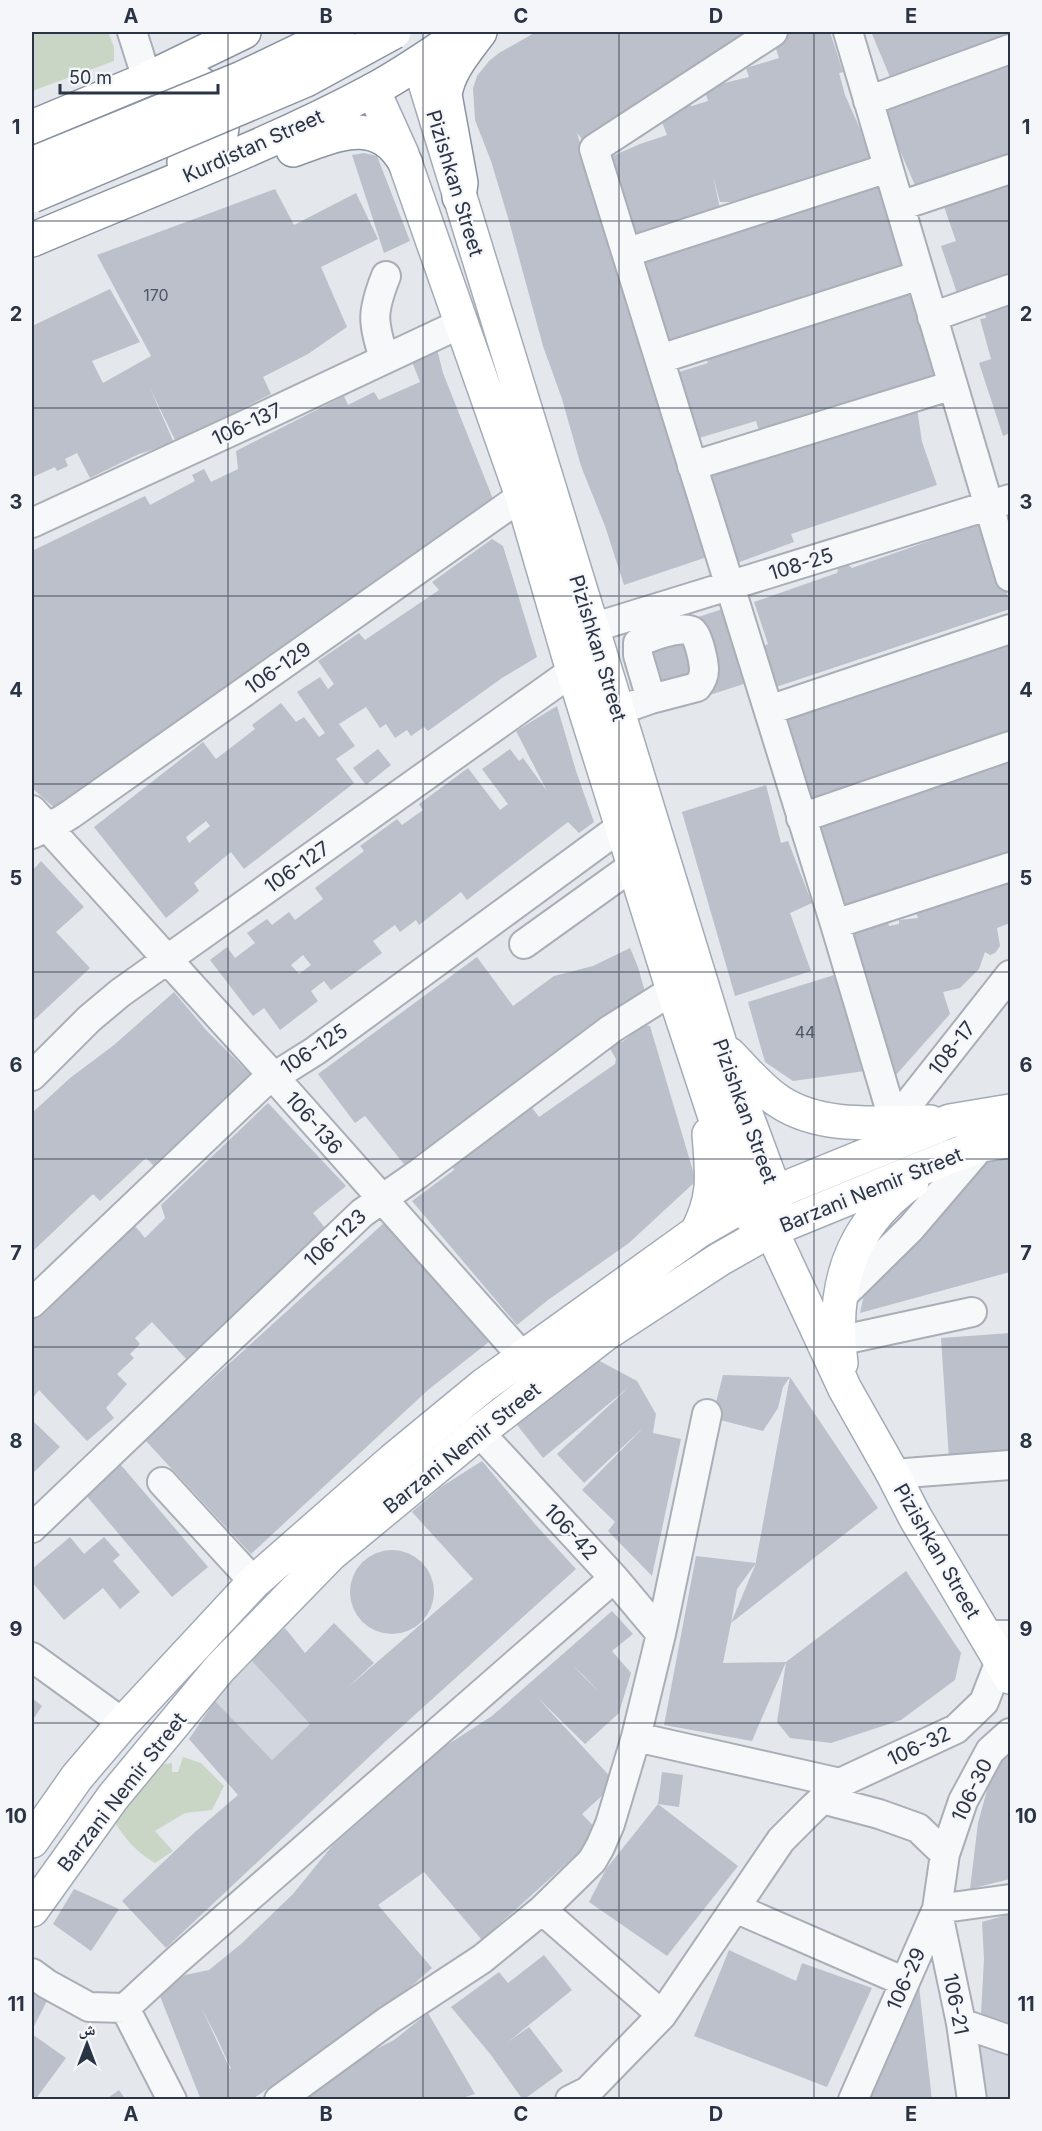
<svg xmlns="http://www.w3.org/2000/svg" width="1042" height="2131" font-family="Inter,'Noto Naskh Arabic',sans-serif">
<rect width="100%" height="100%" fill="#e4e7ec"/>
<path fill="#d2d6de" d="M250,1659L310,1724L272,1760L215,1701Z
M978,2045L1010,2052V2099H975Z"/>
<path fill="#c9d6c5" d="M32,32H108L114,47V61L32,91Z
M183,1757L201,1763L224,1786L212,1810L185,1813L155,1831L173,1851L155,1863C136,1852 125,1839 114,1821L164,1764L172,1763V1772H178Z"/>
<path fill="#bbc0ca" fill-rule="evenodd" d="M536,32H761L588,146L577,133L648,371L713,555L624,585L605,526L581,466L562,399L543,346L509,221L491,161L475,120L473,88L477,76L489,61L499,53Z
M792,32H830L843,72L839,73L845,95L861,131L871,162L752,202H720L713,176L721,213L630,237L608,158L640,144L667,135L660,117L690,105L692,106L708,101L704,88L749,77L746,68L779,58L773,40Z
M877,32H1010V38L919,71L890,77L872,34Z
M1010,57V159L917,190L898,146L884,102Z
M364,153L377,156L410,241L384,253L352,155Z
M883,177L910,266L660,350L632,255Z
M1010,182V279L958,296L941,246L956,241L943,204Z
M275,189L294,225L356,193L378,239L321,267L347,327L308,354L263,377L271,394L176,442L149,386L174,443L139,454L90,478L77,453L65,459L68,466L57,471L55,467L33,477L32,472V326L110,289L140,342L92,361L103,383L151,356L97,255Z
M913,286L941,377L759,431L756,421L699,438L679,372L708,363L704,351Z
M1010,299V433L1003,436L979,363L991,359L980,319L986,318L983,306Z
M437,349L443,373L493,499L58,811L32,788V551L145,496L150,505L195,481L192,475L204,469L211,482L238,469L236,451L344,396L348,405L374,392L379,400L420,382L411,359Z
M917,408L922,442L937,485L791,534L794,542L737,563L708,474Z
M983,522L1010,603V609L776,687L762,647L768,644L754,602L837,573L839,566L846,563L852,568Z
M492,539L503,546L537,657L502,678L428,731L424,727L411,736L407,730L395,738L386,724L380,728L366,707L339,724L355,746L336,759L354,783L244,869L231,852L194,883L199,891L166,918L94,827L203,742L216,759L255,729L252,725L281,703L296,722L304,717L319,737L325,733L297,692L320,677L328,689L334,684L318,661L359,633L365,640L439,590L432,582ZM206,821L210,826L189,843L186,837Z
M729,607L753,681L663,710L639,636Z
M1009,642L1010,647V733L802,801L778,717Z
M557,706L576,771L594,822L579,833L568,822L467,900L461,892L419,925L416,920L400,932L395,925L373,941L382,953L331,990L324,981L311,991L318,1001L280,1030L264,1008L253,1016L210,960L227,947L235,958L255,943L247,933L267,919L272,925L289,912L295,920L323,899L315,888L364,851L360,846L397,819L402,825L423,810L419,804L468,768L500,810L508,804L482,769L510,749L519,761L523,758L547,791L516,731ZM303,955L311,965L299,974L291,965Z
M378,749L391,765L366,785L353,768Z
M1010,757V856L840,908L812,820Z
M766,785L781,843L788,841L812,903L790,913L811,971L735,996L682,812Z
M41,861L84,907L56,932L90,968L32,1022V871Z
M1010,878V923L997,928L1000,946L995,953L990,955L985,952L979,969L960,988L943,992L950,1014L896,1075L883,1077L843,935L887,918L889,926L899,924V920L918,918L915,910Z
M630,948L638,967L645,992L408,1169L365,1116L355,1123L318,1074L477,957L513,1006L554,976L593,966Z
M834,975L865,1071L793,1081L765,1062L748,1002Z
M174,992L207,1031L251,1075L157,1169L146,1158L100,1201L93,1194L32,1252V1113L70,1078L114,1045Z
M645,1025L650,1026L696,1181L629,1243L548,1300L517,1325L412,1201L454,1170L451,1160L527,1101L539,1117L615,1064L616,1059L609,1047L618,1042H622Z
M268,1103L346,1186L313,1213L326,1229L188,1361L152,1322L135,1338L140,1344L130,1354L134,1358L117,1374L127,1384L106,1408L114,1418L87,1441L39,1390L32,1399V1318L135,1226L145,1238L165,1218L161,1205Z
M994,1158L1010,1160V1272L860,1313L868,1276L963,1172Z
M385,1222L490,1341L428,1390L251,1554L145,1440Z
M1010,1333V1455L949,1459L941,1338Z
M594,1358L637,1381L656,1414L653,1433L681,1439L652,1576L608,1531L615,1522L582,1490L644,1427L584,1483L557,1454L629,1387L543,1458L514,1421Z
M723,1375L790,1377L783,1387L778,1408L763,1431L712,1418Z
M790,1377L878,1508L731,1623L723,1663L786,1662L752,1741L664,1725L696,1556L756,1563V1561ZM756,1563L731,1623L737,1589Z
M32,1420L60,1447L32,1474Z
M115,1458L208,1567L172,1597L80,1488Z
M482,1461L534,1523L576,1569L387,1740L166,1948L122,1901L195,1832L238,1795L189,1739L215,1701L272,1760L310,1724L250,1659L285,1628L305,1653L334,1623L374,1663L346,1689L473,1579L412,1512L441,1487Z
M70,1537L84,1554L104,1537L120,1555L113,1561L140,1592L120,1609L103,1588L64,1620L32,1582V1569Z
M350 1592a42 42 0 1 1 84 0a42 42 0 1 1-84 0Z
M906,1571L961,1653L955,1680L901,1720L831,1743L790,1738L777,1722L786,1662Z
M612,1611L633,1634L612,1651L631,1673L619,1713L585,1744L537,1697L616,1783L582,1814L600,1833L482,1940L424,1872L378,1905L432,1968L389,2006L251,2100H201L158,1991L185,1975L209,1970L241,1944L293,1894L332,1846L444,1747L492,1716ZM572,1665L584,1676L600,1693ZM201,2007L217,2038L231,2069H230Z
M32,1698L42,1706L32,1721Z
M1010,1740V1879L970,1889L978,1823L1000,1743Z
M662,1772L683,1775L679,1807L658,1804L738,1866L667,1956L589,1902L606,1869L658,1804Z
M74,1889L119,1909L91,1951L53,1924Z
M1010,1914V2023L981,2014L984,1959L982,1922Z
M729,1950L796,1981L802,1963L872,1988L827,2087L694,2036Z
M544,1955L572,1990L508,2042L529,2027L563,2071L523,2100L491,2055L451,2007L499,1972L508,1983Z
M918,1977L932,2100H864Z
M32,1991L48,1999L32,2030Z
M428,2013L475,2094L456,2100H286L343,2066L394,2040Z
M32,2034L66,2058L35,2100H32Z
M119,2090L126,2100H105Z"/>
<g fill="none" stroke-linecap="round" stroke-linejoin="round">
<g stroke="#a9aeb7" stroke-width="32">
<path id="minor" d="M132,32L147,79
M773,32L594,149L835,924L894,1122
M848,32L1010,577
M868,101L1010,49
M900,206L1010,169
M628,252L888,168
M932,317L1010,289
M384,359C373,321 371,314 386,276
M660,359L920,275
M692,466L953,385
M32,523L247,424L462,323
M592,628L1010,499
M769,710L1010,629
M617,711L651,699L697,687C701,682 704,677 704,670C704,662 698,634 692,631C682,625 648,637 638,643V655L651,699
M32,810L273,1076L523,1357
M801,818L1010,746
M32,834L60,821L71,814L522,496
M835,924L1010,867
M524,944L634,865
M32,1076L89,1019L120,993L573,671
M894,1122L1010,975
M839,1299L911,1228L982,1145
M32,1303L261,1085L315,1051L622,826
M838,1341L972,1312
M479,1432L614,1578L661,1634
M893,1474L1010,1465
M162,1482L254,1582
M32,1528L362,1213L418,1174L611,1029L673,990
M985,1635H1010
M32,1657L123,1723
M636,1737L840,1783
M822,1799L879,1814L918,1828L945,1854
M735,1908L905,1982
M542,1910L662,2015
M32,1973L47,1984L89,2007L125,2008L176,1961L614,1578
M125,2008L172,2100
M961,2023L1010,2040
M279,2100L386,2022L482,1959L542,1910L592,1861L600,1847L610,1824L636,1737L661,1634L707,1414
M570,2100L588,2091L662,2015L781,1840L812,1809L840,1783L956,1729L984,1702L1000,1661
M853,2100L937,1909L945,1854L963,1801L990,1751L1010,1733
M972,2100L961,2023L937,1909L1010,1899"/>
</g>
<g stroke="#a3abb8" stroke-width="36">
<path id="major" d="M419,63L720,1044L775,1192V1214
M373,90L402,154L522,496L573,671L673,990L744,1205L752,1218L771,1230L845,1389L893,1474L915,1517L1010,1677
M729,1054C745,1070 761,1090 780,1102C823,1130 882,1122 930,1122
M697,1232C716,1195 712,1175 709,1134
M841,1363C831,1290 849,1226 912,1182
M32,1841L77,1777L123,1723L254,1582L393,1460L484,1385L697,1232L744,1205L950,1121L1010,1111
M32,1910L113,1797L220,1668L331,1554L479,1432L604,1335L720,1259L771,1230L947,1158L982,1145L1010,1141"/>
</g>
<g stroke="#8b94a3" stroke-width="36">
<path id="highway" d="M147,79C161,77 175,73 188,77C216,86 234,125 213,149C208,156 192,159 184,162
M32,127L147,79L244,32
M293,150C336,135 377,113 406,164
M459,197L461,183L445,95C448,71 466,51 480,32
M32,240C146,191 263,149 373,90C405,73 434,52 464,32"/>
</g>
<use href="#minor" stroke="#f7f8fa" stroke-width="28"/>
<use href="#major" stroke="#fff" stroke-width="33"/>
<use href="#highway" stroke="#fff" stroke-width="33"/>
<g stroke="#8b94a3" stroke-width="36" stroke-linecap="butt">
<path id="highway-bridge" d="M32,164L242,78L338,32
M32,196L306,80L394,32"/>
</g>
<use href="#highway-bridge" stroke="#fff" stroke-width="33"/>
</g>
<path fill="none" stroke="#2b3445" stroke-width="1.5" stroke-opacity="0.55" d="M228,32V2100M423,32V2100M619,32V2100M814,32V2100M32,221H1010M32,408H1010M32,596H1010M32,784H1010M32,972H1010M32,1159H1010M32,1347H1010M32,1535H1010M32,1723H1010M32,1910H1010"/>
<g text-anchor="middle" dominant-baseline="central" stroke-width="4.5" stroke-linejoin="round" paint-order="stroke">
<g font-size="16" fill="#4f5766">
<text x="156" y="295">170</text>
<text x="805" y="1032">44</text>
</g>
<g font-size="20" fill="#2b3445" stroke="#f4f6f9">
<text transform="translate(253 146) rotate(-24)">Kurdistan Street</text>
<text transform="translate(455 183) rotate(73)">Pizishkan Street</text>
<text transform="translate(247 424) rotate(-25)">106-137</text>
<text transform="translate(801 564) rotate(-17)">108-25</text>
<text transform="translate(598 648) rotate(73)">Pizishkan Street</text>
<text transform="translate(278 668) rotate(-35)">106-129</text>
<text transform="translate(297 867) rotate(-35)">106-127</text>
<text transform="translate(952 1048) rotate(-52)">108-17</text>
<text transform="translate(314 1049) rotate(-33)">106-125</text>
<text transform="translate(745 1111) rotate(70)">Pizishkan Street</text>
<text transform="translate(314 1123) rotate(49)">106-136</text>
<text transform="translate(871 1190) rotate(-22)">Barzani Nemir Street</text>
<text transform="translate(335 1238) rotate(-42)">106-123</text>
<text transform="translate(462 1448) rotate(-39)">Barzani Nemir Street</text>
<text transform="translate(571 1532) rotate(47)">106-42</text>
<text transform="translate(937 1551) rotate(60)">Pizishkan Street</text>
<text transform="translate(919 1746) rotate(-25)">106-32</text>
<text transform="translate(972 1790) rotate(-64)">106-30</text>
<text transform="translate(122 1792) rotate(-52)">Barzani Nemir Street</text>
<text transform="translate(906 1979) rotate(-66)">106-29</text>
<text transform="translate(956 2004) rotate(79)">106-21</text>
</g>
</g>
<rect width="1042" height="2131" fill="none" stroke="#f4f6f9" stroke-width="66"/>
<g transform="translate(87 2044)" stroke="#f4f6f9" stroke-width="4.5" paint-order="stroke">
<path d="M0-4.5L10 22L0 15L-10 22Z" fill="#2b3445"/>
<text y="-9" font-size="16" font-weight="bold" text-anchor="middle" fill="#2b3445">ش</text>
</g>
<path d="M60 84v9h158v-9" fill="none" stroke="#2b3445" stroke-width="3"/>
<text x="69" y="84" font-size="18" fill="#2b3445" stroke="#f4f6f9" stroke-width="4.5" paint-order="stroke">50 m</text>
<rect x="33" y="33" width="976" height="2065" fill="none" stroke="#2b3445" stroke-width="2"/>
<g font-size="20" text-anchor="middle" font-weight="bold" fill="#2b3445">
<text x="131" y="23">A</text>
<text x="326" y="23">B</text>
<text x="521" y="23">C</text>
<text x="716" y="23">D</text>
<text x="911" y="23">E</text>
<text x="16" y="134">1</text>
<text x="1026" y="134">1</text>
<text x="16" y="321">2</text>
<text x="1026" y="321">2</text>
<text x="16" y="509">3</text>
<text x="1026" y="509">3</text>
<text x="16" y="697">4</text>
<text x="1026" y="697">4</text>
<text x="16" y="885">5</text>
<text x="1026" y="885">5</text>
<text x="16" y="1072">6</text>
<text x="1026" y="1072">6</text>
<text x="16" y="1260">7</text>
<text x="1026" y="1260">7</text>
<text x="16" y="1448">8</text>
<text x="1026" y="1448">8</text>
<text x="16" y="1636">9</text>
<text x="1026" y="1636">9</text>
<text x="16" y="1823">10</text>
<text x="1026" y="1823">10</text>
<text x="16" y="2011">11</text>
<text x="1026" y="2011">11</text>
<text x="131" y="2121">A</text>
<text x="326" y="2121">B</text>
<text x="521" y="2121">C</text>
<text x="716" y="2121">D</text>
<text x="911" y="2121">E</text>
</g>
</svg>
